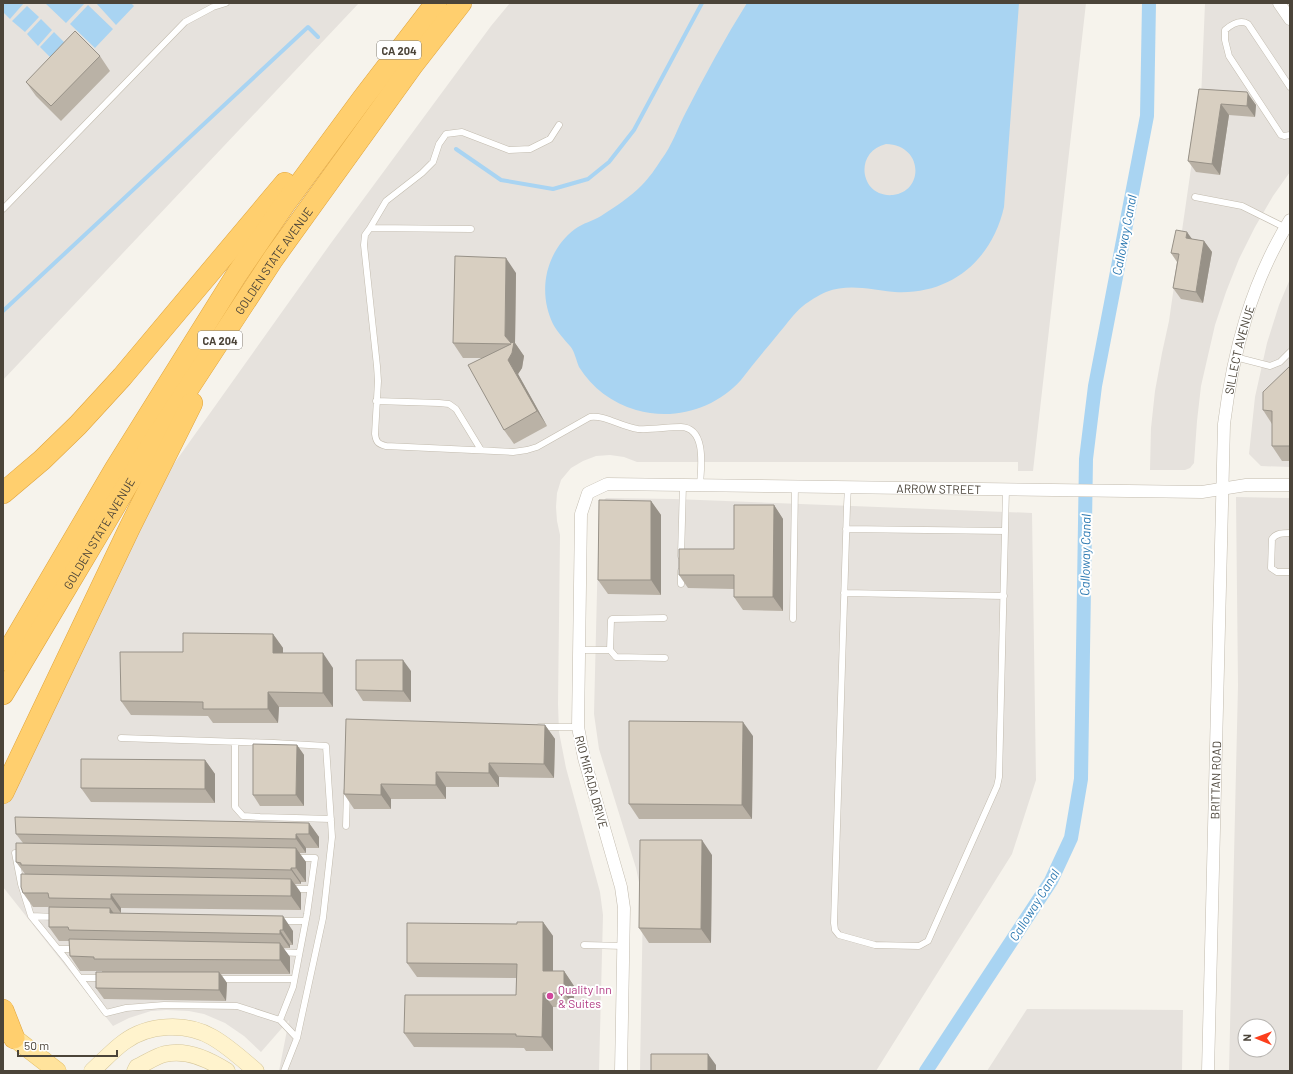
<svg xmlns="http://www.w3.org/2000/svg" width="1293" height="1074" font-family="Barlow,sans-serif">
<rect width="100%" height="100%" fill="#f6f3ec"/>
<path fill="#e6e2dd" fill-rule="evenodd" d="M3,3H359L3,380Z
M510,3H1086L1033,471H1018V462H637L624,457L610,455L596,456L583,461L571,468L561,480L557,493L556,507L557,521L560,535L558,704L559,732L566,768L600,892L603,915L599,1071H279L289,1020L261,1052L244,1036L225,1023L204,1014L189,1011L166,1010L151,1011L129,1018L113,1026L3,887V800L166,475L331,243L491,26Z
M1205,3H1290V172L1273,196L1255,227L1239,259L1226,292L1215,325L1201,386L1197,421L1194,463L1190,468L1185,470H1150L1151,428L1155,391L1162,353L1169,321L1201,99Z
M1290,279V467L1261,466L1249,454L1255,397L1267,343L1279,305Z
M1236,497L1290,498V1071H1229L1238,685ZM1245,1026H1269V1050H1245Z
M606,498L674,499L1032,513L1036,780L1012,854L876,1071H640L643,901L636,868L599,749L594,714L599,509L601,503Z
M1027,1009L1183,1010L1182,1071H987Z"/>
<path fill="#a9d4f2" fill-rule="evenodd" d="M3,3H24L10,19L3,12Z
M45,3H85L66,23Z
M96,3H131L134,6L116,25Z
M747,3H1019L1004,207C992,260 951,295 895,292C871,290 850,283 826,292C819,295 809,301 803,306C794,313 787,324 779,333C766,349 753,364 741,380C715,409 674,421 636,410C612,403 592,388 579,367C576,360 575,352 570,346C564,339 558,333 553,324C537,291 546,251 575,229C583,223 593,221 601,216C615,207 630,197 642,185C649,178 656,168 661,160C672,146 678,127 686,112C705,75 725,38 747,3ZM886,144C924,145 924,192 893,195C860,198 853,152 886,144Z
M88,5L113,29L95,48L70,24Z
M27,6L39,17L25,32L12,21Z
M41,19L52,30L38,46L27,34Z
M54,32L66,44L52,59L40,47Z"/>
<g fill="none" stroke-linecap="round" stroke-linejoin="round">
<path stroke="#a9d4f2" stroke-width="4" d="M456,149L501,180L553,189L588,179L609,162L634,130L702,3
M3,311L308,27L318,37"/>
<path stroke="#a9d4f2" stroke-width="14" d="M926,1071L1051,881L1071,838L1081,779L1086,459L1095,386L1147,116L1149,3"/>
<g stroke="#c2bbae" stroke-width="7">
<path id="lane" d="M1290,87L1248,24C1240,19 1232,24 1225,30V40L1229,56L1281,135L1284,136L1290,135
M1195,197L1242,206L1286,228
M3,209L185,22L213,7L226,3
M370,228L386,201L422,173L433,162L439,144L446,134L462,132L509,150L530,149L550,139L559,125
M471,229L370,228L365,235L364,245L377,366L378,381L375,434C376,442 378,444 386,446L513,452L527,450L537,447L590,417C606,415 621,427 638,429C652,430 667,427 681,427C707,428 701,468 700,485
M1235,357L1270,366L1280,362L1290,352
M376,401L439,403L449,404L456,409L481,450
M846,529L1005,531L999,777L997,786L928,941L919,946L875,945L839,935L835,930L834,923L847,506L848,487
M1005,531L1006,489
M1290,533C1283,533 1276,533 1272,539L1271,568L1277,572H1290
M681,556L683,485
M681,584V571
M844,593L1004,596
M664,618L612,619L611,620L610,650L616,657L665,658
M793,619L795,486
M579,650H610
M539,727H578
M121,738L274,743L326,746L332,837L323,918L297,1038L284,1071
M235,742V807L243,816L260,817L331,819
M346,826L347,791
M24,853H15L21,884L31,916L65,958L106,1013L126,1008L164,1005L237,1006L280,1020L297,1038
M291,889H310
M31,916L56,917
M279,921H305
M584,945L624,946
M59,949H77
M278,952L299,953
M80,978H104
M216,979H294
M280,1020L293,987L307,914L315,858H295"/>
</g>
<g stroke="#c2bbae" stroke-width="13">
<g id="street">
<path d="M1279,3L1290,19"/>
<path id="s1" d="M621,1071L624,908L621,887L584,758L578,727L581,514L588,493L607,484L1202,492L1246,485H1290"/>
<path id="s2" d="M1208,1071L1224,424C1233,352 1251,283 1290,220"/>
</g>
</g>
<g stroke="#d6c79b" stroke-width="17">
<path id="secondary" d="M92,1071C103,1061 113,1050 124,1042C148,1024 186,1022 212,1037C228,1046 242,1059 256,1071
M135,1071L137,1067C146,1063 156,1056 165,1054C186,1049 210,1060 227,1071"/>
</g>
<g stroke="#e6c16a" stroke-width="19">
<path id="primary" d="M4,1030L57,1071"/>
</g>
<g stroke="#e0a43c" stroke-width="22">
<g id="highway">
<path d="M3,493L42,460L78,425L122,377L285,183"/>
<path d="M3,660L115,469L237,274L284,205L363,98L436,3"/>
<path id="s3" d="M3,694L150,447L273,259L412,66L461,3"/>
<path d="M3,793L130,527L192,403"/>
<path d="M3,1010L14,1038"/>
</g>
</g>
<use href="#lane" stroke="#fff" stroke-width="6"/>
<use href="#street" stroke="#fff" stroke-width="12"/>
<use href="#secondary" stroke="#fff3cd" stroke-width="16"/>
<use href="#primary" stroke="#ffe39c" stroke-width="18"/>
<use href="#highway" stroke="#ffcf6e" stroke-width="21"/>
</g>
<path fill="#bab2a6" d="M100,56L110,71L61,121L36,96L26,82Z
M1199,89L1247,92L1256,105L1255,117L1229,115L1220,175L1196,172L1188,161Z
M1192,239L1204,241L1212,252L1203,303L1181,299L1173,288L1177,262L1171,253Z
M516,273L515,343L524,356L522,368L518,374L547,426L514,444L504,430L483,358H463L453,343Z
M1290,366V461H1282L1272,446V424L1263,410Z
M651,501L661,515V595L608,594L598,580Z
M774,505L783,519V611L743,610L734,597V589L688,588L679,575L734,549Z
M273,634L283,648V653L333,668V707H279L278,723H213L208,716L131,715L121,701L183,652Z
M411,671V702L363,701L356,690Z
M545,725L555,739L554,778L499,777V787H446V799H391V809H354L344,794Z
M753,736L752,819H639L629,804Z
M297,745L304,755V806H260L253,795Z
M205,760L215,774V803L91,802L81,788Z
M309,823L319,837V848H306V853H299L306,862V882H301V884H295L301,893V910L121,908V913L293,931V945H290V948H283L290,957V974H221L227,983L226,1001L104,999L96,988L102,972V971H80L70,956L69,941H59L49,927V907H33L23,893L25,874L16,862L23,843L16,834Z
M712,855L711,943H649L639,928Z
M543,922L553,936V971H564L574,986V1007H553V1051H526L524,1048L414,1047L404,1033L516,995L517,978L417,977L407,963L517,924Z"/>
<path fill="#979187" d="M1248,94L1256,105L1255,117L1247,106Z
M1221,104L1229,115L1220,175L1212,164Z
M1187,232L1195,243L1186,238Z
M1204,241L1212,252L1203,303L1196,292Z
M506,258L516,273L515,343L524,356L522,368L518,374L547,426L537,411L508,360L513,347L505,336Z
M651,501L661,515V595L651,580Z
M774,505L783,519V611L773,597Z
M273,634L283,648V668L273,653Z
M323,653L333,668V707L323,693Z
M403,660L411,671V702L403,691Z
M268,692L279,707L278,723L268,709Z
M743,722L753,736L752,819L742,805Z
M545,725L555,739L554,778L544,764Z
M297,745L304,755V806L296,795Z
M205,760L215,774V803L205,789Z
M489,763L499,777V787L489,773Z
M436,772L446,787V799L436,785Z
M381,784L391,799V809L381,795Z
M309,823L319,837V848L309,834Z
M296,834L306,848V853L296,839Z
M702,840L712,855L711,943L701,929Z
M296,848L306,862V882L296,868Z
M291,868L301,882V884L291,870Z
M291,879L301,893V910L291,896Z
M111,894L121,908V913L111,899Z
M110,908L120,922L110,913Z
M283,916L293,931V945L283,930Z
M543,922L553,936V985L543,971Z
M280,930L290,945V948L280,934Z
M280,943L290,957V974L280,960Z
M564,971L574,986V1007L564,993Z
M219,972L227,983L226,1001L219,990Z
M543,993L553,1007V1051L542,1037Z
M708,1054L716,1065V1071H708Z"/>
<path fill="#d8cfc1" stroke="#979187" d="M75,31L100,56L51,106L26,82Z
M1199,89L1247,92L1248,94L1247,106L1221,104L1212,164L1188,161Z
M1176,230L1187,232L1186,238L1204,241L1196,292L1173,288L1179,254L1171,253Z
M455,256L506,258L505,336L511,343L514,342L512,353L508,360L537,411L504,430L468,365L511,344L453,343Z
M1290,366V446H1272V411L1263,410V392Z
M599,500L651,501V580H598Z
M734,505H774L773,597H734V575H679V549H734Z
M183,633L273,634V653H323V693L268,692V709H203V702L121,701L120,652H183Z
M356,660H403V691L356,690Z
M346,719L545,725L544,764L489,763V773L436,772V785L381,784V795L344,794Z
M629,721L743,722L742,805L629,804Z
M253,744L297,745L296,795H253Z
M81,759L205,760V789L81,788Z
M15,817L309,823V834H296V839L16,834Z
M640,840H702L701,929L639,928Z
M16,843L296,848V868H291V870L21,865V863L16,862Z
M21,874L291,879V896L111,894V899L49,898L48,893H23L21,887Z
M49,907L110,908V913L283,916V930H280V934L69,930L68,927H49Z
M517,922H543V971H564V993H543L542,1037L516,1036V1034L404,1033L405,995H516L517,964L407,963V923L517,924Z
M69,939L280,943V960L94,959V957L70,956Z
M96,972H219V990L96,988Z
M651,1054H708V1071H651Z"/>
<circle fill="#d1479c" stroke="#fff" stroke-width="1.5" cx="550" cy="996" r="4"/>
<g text-anchor="middle" dominant-baseline="central" stroke-width="4" stroke-linejoin="round" paint-order="stroke">
<g fill="#fff" stroke="#817c74" stroke-width="1">
<rect x="377" y="41" width="44" height="18" rx="3"/>
<rect x="198" y="331" width="44" height="18" rx="3"/>
</g>
<g font-size="11" font-weight="bold" fill="#4b4439">
<text x="399" y="50">CA 204</text>
<text x="220" y="340">CA 204</text>
</g>
<g font-size="12" fill="#4b4439" stroke="#fff">
<text stroke="none"><textPath href="#s3" startOffset="511">GOLDEN STATE AVENUE</textPath></text>
<text stroke="none"><textPath href="#s2" startOffset="723">SILLECT AVENUE</textPath></text>
<text stroke="none"><textPath href="#s1" startOffset="938">ARROW STREET</textPath></text>
<text stroke="none"><textPath href="#s3" startOffset="187">GOLDEN STATE AVENUE</textPath></text>
<text stroke="none"><textPath href="#s2" startOffset="291">BRITTAN ROAD</textPath></text>
<text transform="translate(592 782) rotate(75)">RIO MIRADA DRIVE</text>
</g>
<g font-size="12" fill="#b23c85" stroke="#fff" text-anchor="start">
<text x="558" y="989">Quality Inn<tspan x="558" dy="14">&amp; Suites</tspan></text>
</g>
<g font-size="13" font-style="italic" fill="#2e7ab2" stroke="#fff">
<text transform="translate(1124 235) rotate(-79)">Calloway Canal</text>
<text transform="translate(1085 555) rotate(-89)">Calloway Canal</text>
<text transform="translate(1034 905) rotate(-58)">Calloway Canal</text>
</g>
</g>
<rect width="1293" height="1074" fill="none" stroke="#4b4439" stroke-width="8"/>
<g transform="translate(1257 1038) rotate(271)"><circle r="19" fill="#ffffff" stroke="#b7b4b0"/>
<path d="M0-3L7 15L0 10L-7 15Z" fill="#fc3f1d"/>
<text y="-6" font-size="11" font-weight="bold" text-anchor="middle" fill="#4b4439">N</text>
</g>
<path d="M18 1050v6h99v-6" fill="none" stroke="#4b4439" stroke-width="2"/>
<text x="24" y="1050" font-size="12" fill="#4b4439" stroke="#ffffff" stroke-width="3" paint-order="stroke">50 m</text>
</svg>
